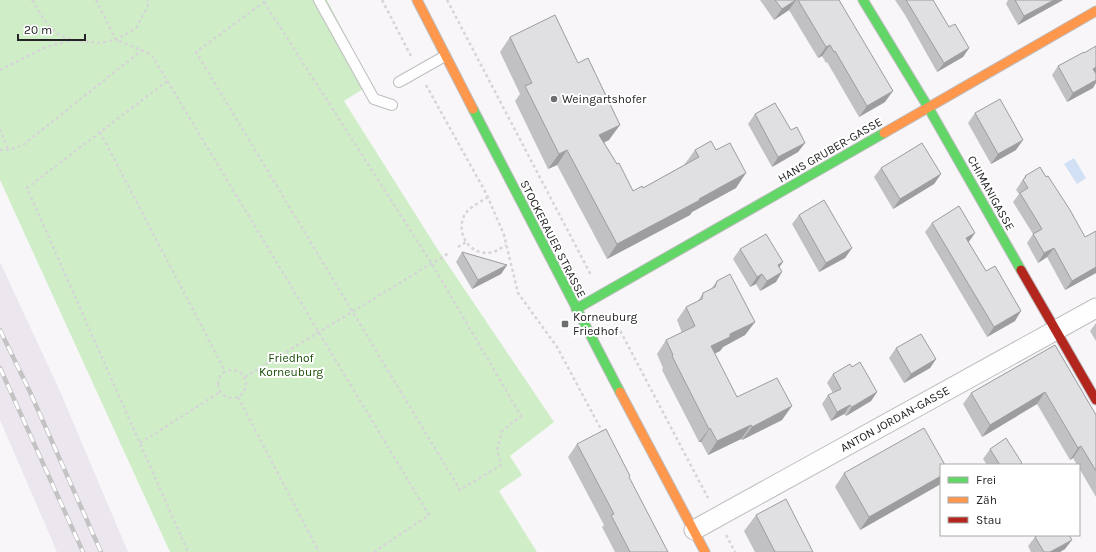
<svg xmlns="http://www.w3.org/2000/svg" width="1096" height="552" font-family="Karla,sans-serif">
<rect width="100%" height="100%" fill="#f8f6f9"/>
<path fill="#ece7ef" d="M0,262L59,389L128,552H57L0,420Z"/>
<path fill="#cfeec8" d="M0,0H327L371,84L344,101L438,250L554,422L510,456L522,475L499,491L537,552H170L0,180Z"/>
<path fill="#d1e0f4" d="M1074,158L1086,178L1077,184L1064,164Z"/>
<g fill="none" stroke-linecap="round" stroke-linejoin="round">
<g stroke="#bebdbf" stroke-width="12">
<path id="lane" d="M319,0L374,99L392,105
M399,82L445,56"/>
</g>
<g stroke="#bebdbf" stroke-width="21">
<path id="street" d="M694,530L1096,308"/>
</g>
<g stroke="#bebdbf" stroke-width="11">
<path id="fast" d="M863,0L928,107L1021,270
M473,109L620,392
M576,309L884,133"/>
</g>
<g stroke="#bebdbf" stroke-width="11">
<path id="slow" d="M417,0L473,109
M884,133L1096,11
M620,392L705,552"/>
</g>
<g stroke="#bebdbf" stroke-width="11">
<path id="jam" d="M1021,270L1096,400"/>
</g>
<path stroke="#d5d5d6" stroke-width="2.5" stroke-dasharray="3 3" stroke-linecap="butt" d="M32,0L47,24L59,35L72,40L98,43L116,40L136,28L148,6L147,0
M96,0L116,40L151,54L429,515L374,552
M382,0L411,56
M447,0L591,275
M264,2L432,264L521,416L502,431L497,450L501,465L460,490L196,52Z
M0,70L46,47L72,40
M167,81L27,188L188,552
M426,85L487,195L504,235L518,293L557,347L603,433
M0,129L8,150
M100,132L225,371
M0,150H8L23,145L142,50
M488,197C480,202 470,207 465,214C454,233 471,258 493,252C498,251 502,247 506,245
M458,247L466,242
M612,315L708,498
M218 384a14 14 0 1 1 28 0a14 14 0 1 1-28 0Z
M245,377L449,253
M238,397L319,552
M140,443L220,392
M726,535L735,552"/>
<use href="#lane" stroke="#fefefe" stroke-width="10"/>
<use href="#street" stroke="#fefefe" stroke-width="19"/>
<use href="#fast" stroke="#63d668" stroke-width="9"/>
<use href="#slow" stroke="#ff974d" stroke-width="9"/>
<use href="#jam" stroke="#b3261e" stroke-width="9"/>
<g stroke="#c4c3c4" stroke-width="4.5">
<path id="rail" d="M0,330L30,392L101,552
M0,368L83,552"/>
</g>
<use href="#rail" stroke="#fff" stroke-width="3" stroke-dasharray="9" stroke-linecap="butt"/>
</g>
<path fill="#c1c0c2" d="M760,0H839L885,102L859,117L827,62L826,63L822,56L818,58L789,10L774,20Z
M895,0H933L949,27L969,48L963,57L937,72L905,15Z
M1008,0H1063L1018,25L1006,4Z
M510,37L609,140L604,142L633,191L643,188L684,165L695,150L736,188L692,212L690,215L607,259L557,165L548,169L515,101L520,94L500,52Z
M1096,46V72L1093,88L1067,102L1052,75L1058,66L1084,53Z
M975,113L1016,150L991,164L968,123Z
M755,114L791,130L805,143L798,152L772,167L748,124Z
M881,168L941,174L934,184L893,209L874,177Z
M1025,176L1085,237L1096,231V273L1065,290L1047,257L1038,263L1027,243L1033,234L1013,202L1019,194L1016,190Z
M799,215L852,248L845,258L819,272L792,224Z
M932,223L968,242L986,271L1015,321L987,337L925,232Z
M740,249L783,262L779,267L776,282L760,291L756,284L750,287L733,259Z
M462,252L507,265L501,274L472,289L456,262Z
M717,281L755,322L745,335L723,347L720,351L714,354L737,397L782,420L742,440L741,439L708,455L701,442H699L662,370L663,368L657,354L666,340L682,333L677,320L686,307L698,301L703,293L711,289Z
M1096,323V341L1090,331Z
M1055,345L1096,415V497L1079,468V465H1077L1073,458L1070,460L1037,404L982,437L963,404L971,393Z
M896,348L936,359L930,368L904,383L889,358Z
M852,367L877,392L871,401L846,416L844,414L831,421L822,404L828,395L833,393L827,383L833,374Z
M577,444L629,478L668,552H615L602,527L604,525L568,457Z
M990,449L1021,465H987L983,459Z
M941,465V482L939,485L860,530L835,487L844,473Z
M756,515L813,552H755L744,531Z
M1035,537L1065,549L1060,552H1031L1028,546Z"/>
<path fill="#9d9c9e" d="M796,0L789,10L774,20L782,9Z
M1054,0H1063L1018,25L1024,16Z
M830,45L822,56L818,58L826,47Z
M969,48L963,57L937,72L944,63Z
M1096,67V72L1087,78L1093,69Z
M1096,80V83L1093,88L1067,102L1073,93Z
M893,91L885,102L859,117L867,106Z
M620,125L609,140L589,150L599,135Z
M1023,140L1016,150L991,164L998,154Z
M805,143L798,152L772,167L778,157Z
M567,150L557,165L548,169L559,154Z
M746,173L736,188L692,212L690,215L607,259L617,244Z
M941,174L934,184L893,209L900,199Z
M975,233L968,243L966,238Z
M852,248L845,258L819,272L826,263Z
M1054,248L1047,257L1038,263L1044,253Z
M783,262L776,272L778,265Z
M507,265L501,274L472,289L478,280Z
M1096,267V273L1065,290L1072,281Z
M782,272L776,282L760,291L767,281Z
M762,274L756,284L750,287L757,277Z
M1021,311L1015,321L987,337L994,327Z
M755,322L745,335L723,347L720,351L701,360L711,346L730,334Z
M936,359L930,368L904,383L911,374Z
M877,392L871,401L846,416L852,407Z
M1045,392L1037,404L982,437L990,425Z
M850,405L844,414L831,421L837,412Z
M792,406L782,420L742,440L752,427Z
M751,425L741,439L708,455L717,441Z
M710,428L701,442H699L709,429Z
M1081,446L1073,458L1070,460L1078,448Z
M941,476V482L939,485L860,530L869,517Z
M1072,540L1065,549L1060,552H1050Z"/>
<path fill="#e0dfe2" stroke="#9d9c9e" d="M775,0H796L782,9Z
M798,0H839L893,91L867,106L835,51L834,52L830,45L826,47Z
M906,0H933L949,27L955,24L969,48L944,63Z
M1015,0H1054L1024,16Z
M555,15L578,63L588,58L620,125L599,135L617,164L619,163L633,191L642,186L643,188L699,157L695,150L711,141L716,150L730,143L746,173L699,199L700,200L617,244L567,150L559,154L525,86L532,83L510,37Z
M1096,46V67L1093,69L1096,74V80L1073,93L1058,66L1084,52V53Z
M1000,99L1023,140L998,154L975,113Z
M775,103L791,130L797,127L805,143L778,157L755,114Z
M922,143L941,174L900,199L881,168Z
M1040,167L1046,177L1048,176L1070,210L1085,237L1096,231V267L1072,281L1054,248L1044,253L1033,234L1042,229L1020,193L1028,188L1023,180L1026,177L1025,176Z
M824,200L852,248L826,263L799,215Z
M959,206L975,233L966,238L986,271L995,266L1021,311L994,327L932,223Z
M766,234L783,262L778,265L782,272L767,281L762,274L757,277L740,249Z
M462,252L507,265L478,280Z
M730,274L755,322L730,334V337L711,346L737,397L777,378L792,406L752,427L751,425L717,441L710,428L709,429L672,356L673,355L666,340L695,326L686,307L702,299L703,293L715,287L717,281Z
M921,334L936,359L911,374L896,348Z
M1055,345L1096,415V471L1081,446L1078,448L1045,392L990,425L971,393Z
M860,362L877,392L852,407L850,405L837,412L828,395L841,389L833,374L850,364L852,367Z
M924,428L945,465H941V476L869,517L844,473Z
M606,429L630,476L629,477L668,552H630L611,515L614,514L577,444Z
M1006,438L1022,463L1019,465H1000L990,449Z
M786,499L813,552H775L756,515Z
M1038,535H1069L1072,540L1050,552H1044L1035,537Z"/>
<g fill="#6e6d6f" stroke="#fff" stroke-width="1.5">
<circle cx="554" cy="99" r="4"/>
<rect x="561" y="320" width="8" height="8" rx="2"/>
</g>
<g text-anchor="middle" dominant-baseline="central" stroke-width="4" stroke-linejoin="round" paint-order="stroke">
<g font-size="12" fill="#242325" stroke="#fff" text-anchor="start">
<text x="562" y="99">Weingartshofer</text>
<text x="573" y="317">Korneuburg<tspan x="573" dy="14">Friedhof</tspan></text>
</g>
<g font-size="12" fill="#242325" stroke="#fff">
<text transform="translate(830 150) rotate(-30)">HANS GRUBER-GASSE</text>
<text transform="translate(991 193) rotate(61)">CHIMANIGASSE</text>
<text transform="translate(553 239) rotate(63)">STOCKERAUER STRASSE</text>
<text transform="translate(895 419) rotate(-29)">ANTON JORDAN-GASSE</text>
</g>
<g font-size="12" fill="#194e05" stroke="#fff">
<text x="291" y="358">Friedhof<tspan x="291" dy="14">Korneuburg</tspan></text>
</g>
</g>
<rect x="940" y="464" width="140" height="72" fill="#ffffff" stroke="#a7a7a8"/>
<rect x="948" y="477" width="20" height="6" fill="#63d668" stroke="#a7a7a8"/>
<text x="976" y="484" font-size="12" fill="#242325">Frei</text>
<rect x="948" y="497" width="20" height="6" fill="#ff974d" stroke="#a7a7a8"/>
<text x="976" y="504" font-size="12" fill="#242325">Zäh</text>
<rect x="948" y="517" width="20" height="6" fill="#b3261e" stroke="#a7a7a8"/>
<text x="976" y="524" font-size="12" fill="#242325">Stau</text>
<path d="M18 34v6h67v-6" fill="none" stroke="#242325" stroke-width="2"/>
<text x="24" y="34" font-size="12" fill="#242325" stroke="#ffffff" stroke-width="3" paint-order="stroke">20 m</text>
</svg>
